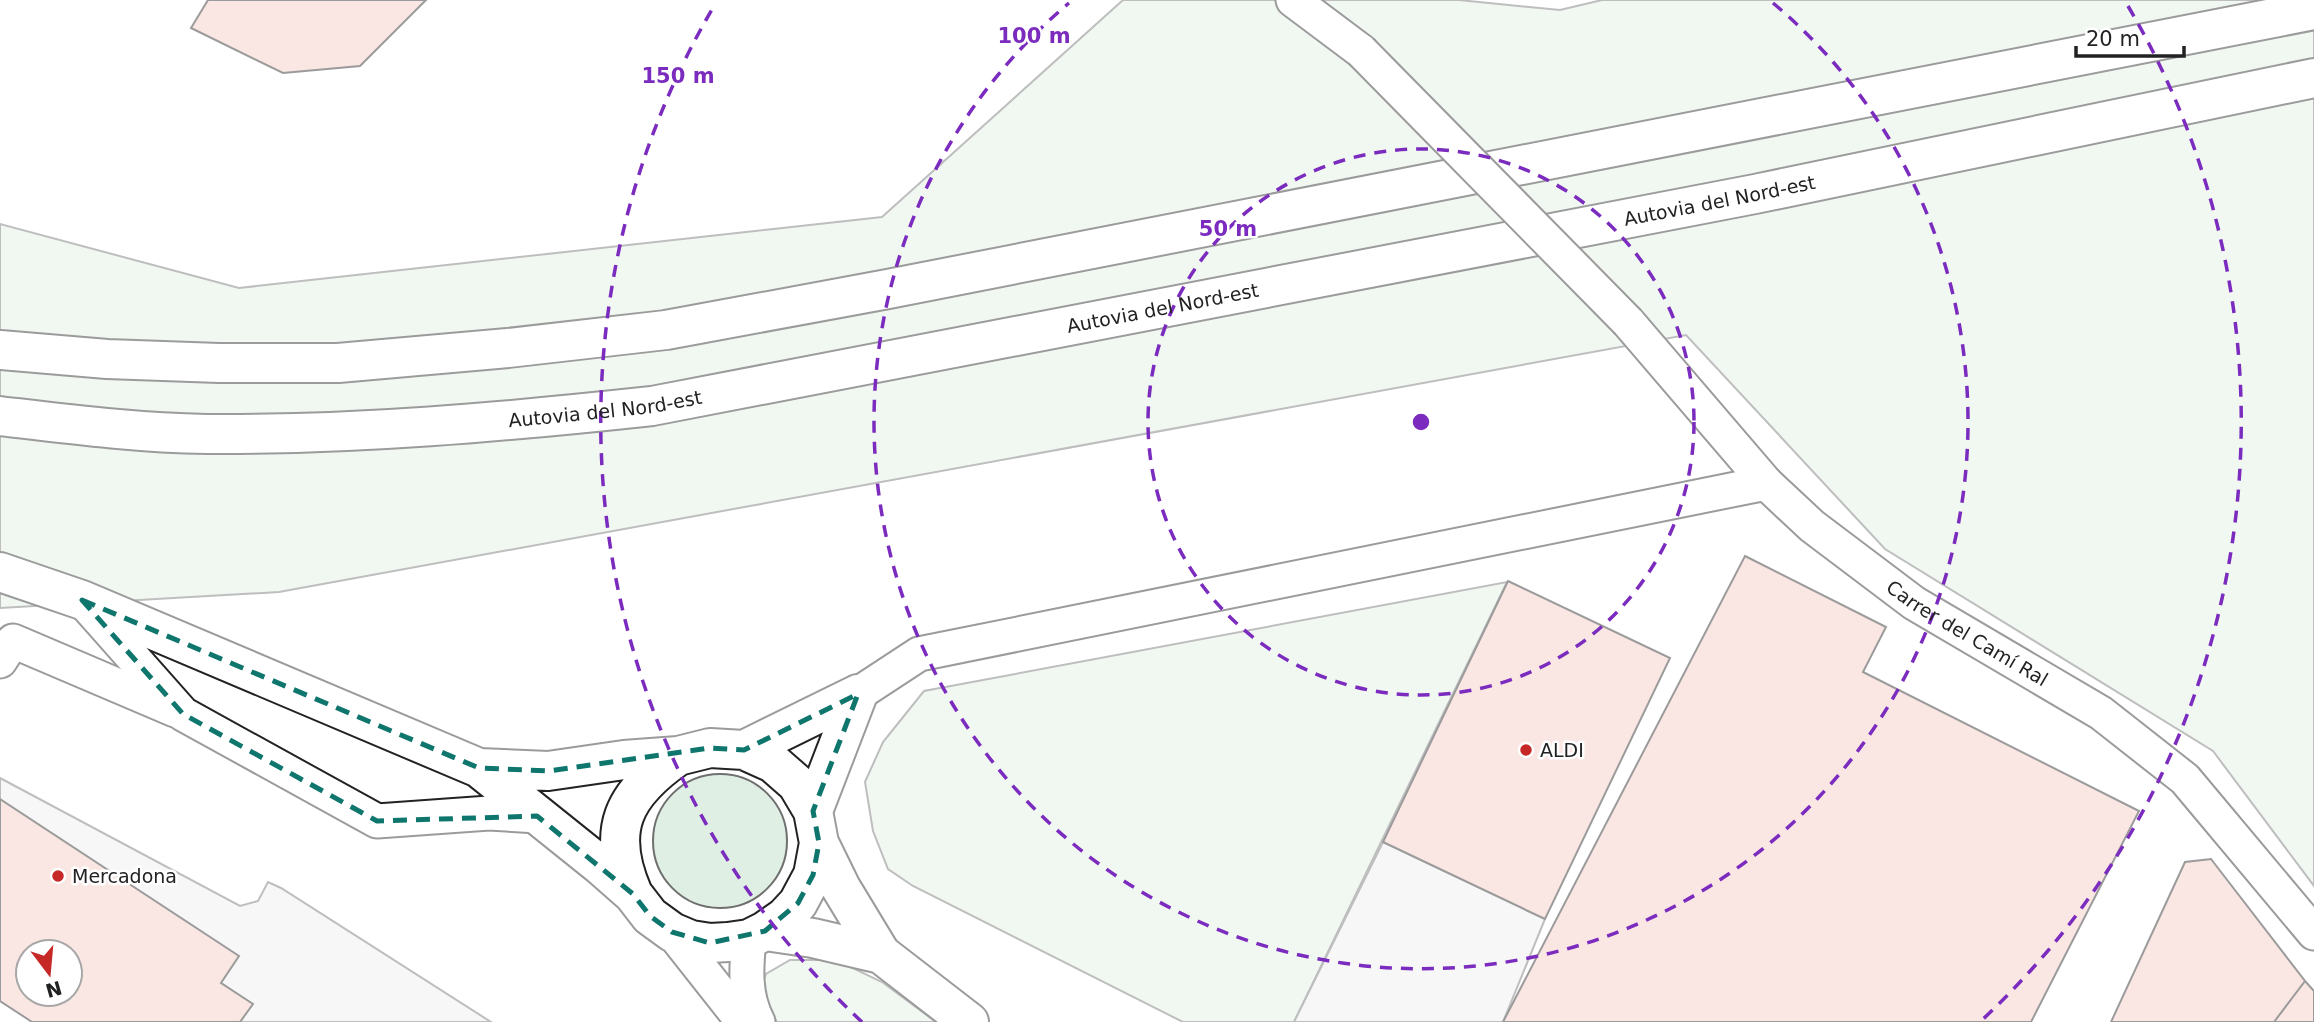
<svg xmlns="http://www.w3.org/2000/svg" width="2314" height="1022" font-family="'DejaVu Sans',sans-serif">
<rect width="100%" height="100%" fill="#fff"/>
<path fill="#e0efe3" stroke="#6f6f6f" stroke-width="2" d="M1123,0H1459L1560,10L1602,0H2314V886L2213,751L1885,549L1686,335L279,592L0,608V224L239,288L882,217Z
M1507,582L1294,1022H1183L913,886L888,869L873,831L865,782L883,742L924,691Z
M653 841a67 67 0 1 1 134 0a67 67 0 1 1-134 0Z
M790,960H836L882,982L936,1022H777L759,993L766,974Z"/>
<path fill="#ededed" stroke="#6f6f6f" stroke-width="2" d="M0,778L240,906L258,901L268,882L281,888L491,1022H240L252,1004L221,983L0,799Z
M1383,842L1545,919L1503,1022H1294Z"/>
<path fill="#f3c9c0" stroke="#222" stroke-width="2" fill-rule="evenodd" d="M208,0H426L360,66L283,73L191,28Z
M1745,556L1886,627L1863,672L2139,811L2031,1022H1503Z
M1508,581L1670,658L1545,919L1383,842Z
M0,799L239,956L221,983L253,1004L240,1022H32L0,1001ZM28,952H70V994H28Z
M2211,859L2305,981L2274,1022H2111L2185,862Z
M2305,981L2314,991V1022H2274Z"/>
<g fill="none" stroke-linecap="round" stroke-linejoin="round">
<g stroke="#222" stroke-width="37">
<g id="street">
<path d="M1293,0L1361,51"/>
<path id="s1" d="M1628,322L1766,483L1812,526L1914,603L2101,713L2185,779L2314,933"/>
<path d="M82,600L183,714L377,821L489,813L537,816"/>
<path d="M0,661L13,641L175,710"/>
<path d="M858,694L919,654L1766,483"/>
<path d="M672,932L743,1022"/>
<path d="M749,939C746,968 744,995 758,1022"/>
</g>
</g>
<g stroke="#222" stroke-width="42">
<path id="secondary" d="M0,572L82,600L479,768L600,865L633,894L650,916L672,932L691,940L710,943L728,942L749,939L765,931L785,917L798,903L813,875L819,843L813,811L797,784L773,763L744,750L710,748L678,756L624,760L548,771L479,768
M744,750L858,694
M813,811L858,694
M819,843L841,888L881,954L969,1022
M633,894C605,830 623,794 678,756
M765,931L813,938L881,954"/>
</g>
<g stroke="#222" stroke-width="42">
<g id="highway">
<path d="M0,350L107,359L219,363H338L508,348L666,330L888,289L2314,10"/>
<path id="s2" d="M0,416C68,424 138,433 207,434C356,435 504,422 652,406L1755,194L2314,78"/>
</g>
</g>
<use href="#street" stroke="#fff" stroke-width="33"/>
<use href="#secondary" stroke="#fff" stroke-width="38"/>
<use href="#highway" stroke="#fff" stroke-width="38"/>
<g stroke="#222" stroke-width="37" stroke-linecap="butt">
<path id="street-bridge" d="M1361,51L1628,322"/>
</g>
<use href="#street-bridge" stroke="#fff" stroke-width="33"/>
</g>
<path d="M0 0H2314V1022H0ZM82,600L479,768L548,771L710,748L744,750L858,694L813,811L819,843L813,875L798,903L765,931L710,943L672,932L650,916L633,894L537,816L377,821L183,714Z" fill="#fff" fill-opacity=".55" fill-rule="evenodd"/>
<path fill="none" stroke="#0f766e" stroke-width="5" stroke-dasharray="14 9" stroke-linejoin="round" d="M82,600L479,768L548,771L710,748L744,750L858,694L813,811L819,843L813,875L798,903L765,931L710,943L672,932L650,916L633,894L537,816L377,821L183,714Z"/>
<g fill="none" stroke="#7b2cbf" stroke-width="3.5" stroke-dasharray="12 9">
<circle cx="1421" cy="422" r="273"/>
<path d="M1773 3A547 547 0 1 1 1069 3"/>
<path d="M862 1022A820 820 0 0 1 714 6M2128 6A820 820 0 0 1 1980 1022"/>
</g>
<g fill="#c62828" stroke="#fff" stroke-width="2.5">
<circle cx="1526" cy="750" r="7"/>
<circle cx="58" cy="876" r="7"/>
</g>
<g text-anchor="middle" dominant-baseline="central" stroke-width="5" stroke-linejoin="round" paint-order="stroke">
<g font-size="19" fill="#222" stroke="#fff">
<text stroke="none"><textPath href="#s2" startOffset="1741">Autovia del Nord-est</textPath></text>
<text stroke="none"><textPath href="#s2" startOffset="1174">Autovia del Nord-est</textPath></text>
<text stroke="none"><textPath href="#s2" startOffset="607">Autovia del Nord-est</textPath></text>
<text stroke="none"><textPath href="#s1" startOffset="464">Carrer del Camí Ral</textPath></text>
</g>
<g font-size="19" fill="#222" stroke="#fff" text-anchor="start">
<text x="1540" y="750">ALDI</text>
<text x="72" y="876">Mercadona</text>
</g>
</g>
<circle cx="1421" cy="422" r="10" fill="#7b2cbf" stroke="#fff" stroke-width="3.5"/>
<g font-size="21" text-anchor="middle" font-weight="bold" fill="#7b2cbf" stroke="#fff" stroke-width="5" stroke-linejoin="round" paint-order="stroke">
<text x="1034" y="43">100 m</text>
<text x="678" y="83">150 m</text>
<text x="1228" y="236">50 m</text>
</g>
<g transform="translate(49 973) rotate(164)"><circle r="33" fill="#ffffff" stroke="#a7a7a7" stroke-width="2"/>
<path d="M0-5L12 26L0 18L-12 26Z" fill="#c62828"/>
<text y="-10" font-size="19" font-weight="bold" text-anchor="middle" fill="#222222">N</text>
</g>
<path d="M2076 46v10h108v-10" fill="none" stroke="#222222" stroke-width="3.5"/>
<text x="2086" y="46" font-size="21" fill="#222222" stroke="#ffffff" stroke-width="5" paint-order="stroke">20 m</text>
</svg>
